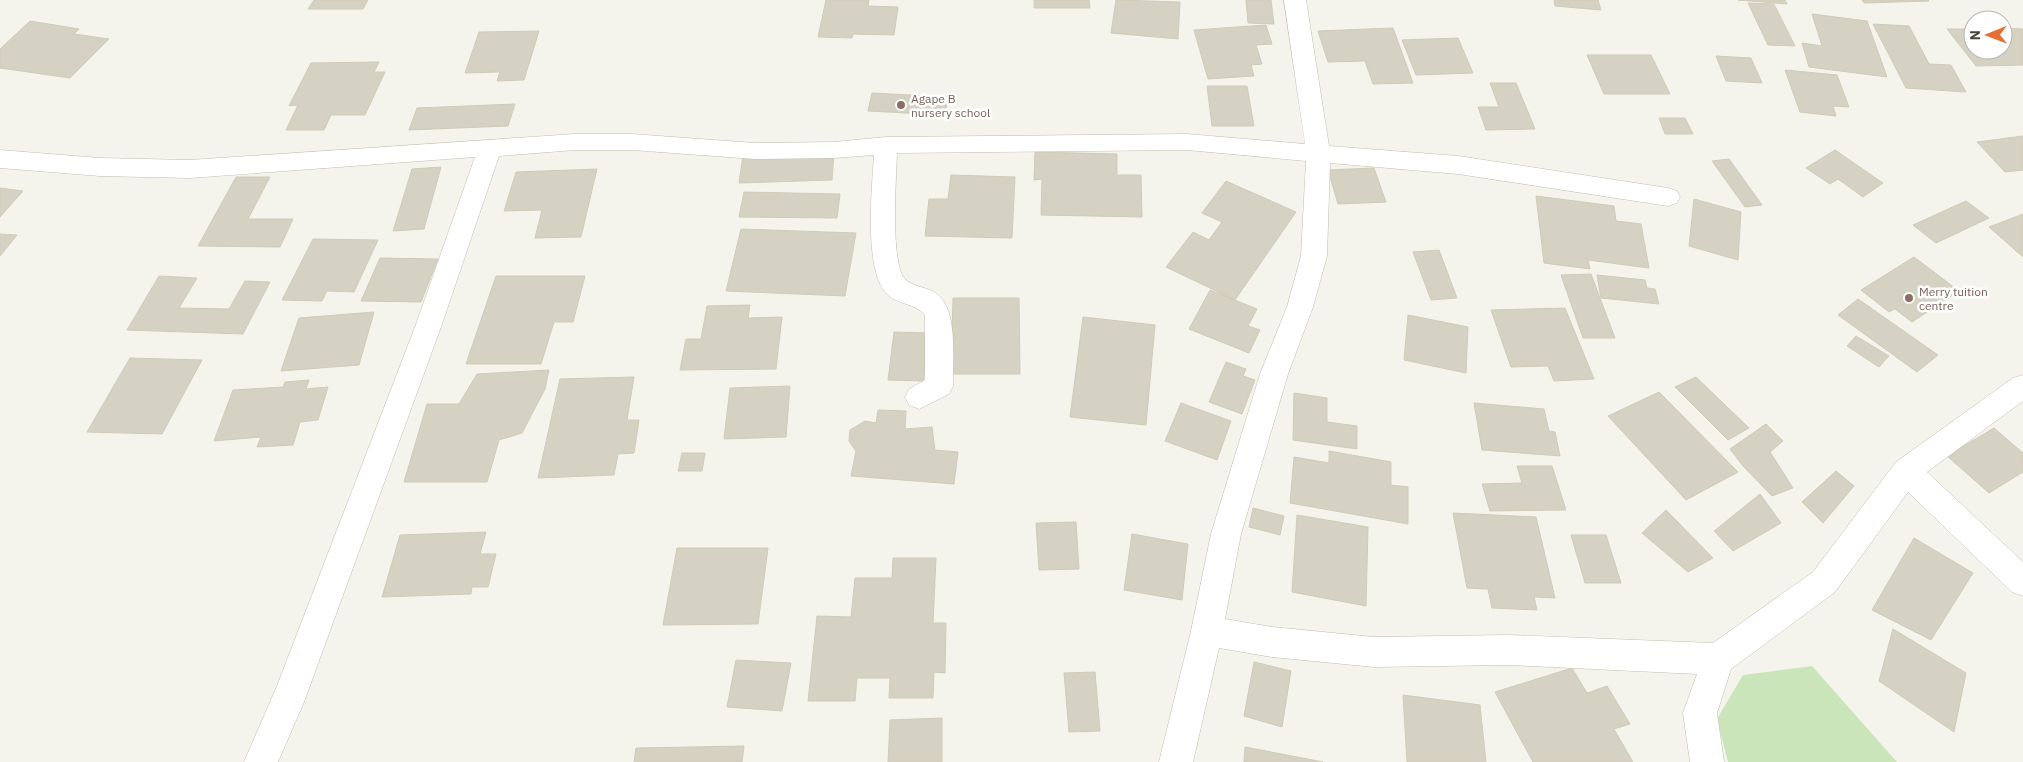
<svg xmlns="http://www.w3.org/2000/svg" width="2023" height="762" font-family="'IBM Plex Sans',sans-serif">
<rect width="100%" height="100%" fill="#f5f4ec"/>
<path fill="#c9e5b9" d="M1812,666L1897,762H1728L1717,719L1743,675Z"/>
<path fill="#d6d2c3" stroke="#d0cbb6" d="M314,0H368L363,9H308Z
M826,0H869L868,6L898,7L894,35L853,34L852,38L818,37Z
M1034,0H1089L1090,8H1034Z
M1116,0L1180,2L1178,39L1111,33Z
M1246,0H1271L1274,24L1248,23Z
M1554,0H1598L1601,10L1555,6Z
M1738,0H1785L1787,4Z
M1862,0H1928L1929,1L1864,3Z
M1748,3L1774,4L1795,46L1768,45Z
M1812,14L1867,21L1887,77L1809,67L1802,43L1822,46Z
M30,21L79,29L74,34L109,39L70,78L0,68V49Z
M1873,24L1909,26L1929,64L1951,65L1966,92L1906,88Z
M1266,25L1272,44L1256,45L1262,64L1251,65L1254,76L1208,79L1194,30Z
M1393,28L1413,83L1373,84L1365,61L1328,62L1318,31Z
M2003,28L2023,29V65L1976,66L1947,29H1973V50H2003Z
M539,31L524,80L497,81L500,72L465,73L479,32Z
M1458,38L1473,73L1416,75L1402,40Z
M1587,55H1651L1670,94H1604Z
M1716,56L1751,58L1762,83L1726,81Z
M379,62L374,72H385L365,115H331L324,130H286L298,105L289,106L311,63Z
M1785,70L1837,75L1849,107L1833,106L1836,116L1800,112Z
M1490,83H1516L1535,129L1486,130L1478,107H1499Z
M1207,86H1247L1254,126H1212Z
M872,93L948,97L945,115L868,111Z
M515,104L508,126L409,130L417,108Z
M1659,118H1685L1693,134H1665Z
M2023,136V170L2005,172L1977,142Z
M1835,150L1883,183L1863,197L1838,179L1830,184L1806,168Z
M834,152L832,180L739,183L743,155Z
M1035,152L1117,154V175H1141L1142,217L1041,215L1042,179L1034,180Z
M1729,159L1762,205L1745,207L1712,161Z
M441,167L424,229L393,231L412,169Z
M1374,168L1386,202L1338,204L1328,170Z
M597,169L581,237L535,238L542,210L504,211L516,172Z
M951,175L1015,177L1012,238L925,236L929,199H948Z
M236,177H270L248,219H293L280,247L198,246Z
M1226,181L1296,212L1235,300L1166,267L1193,232L1209,240L1222,222L1202,213Z
M0,188L23,191L0,217Z
M744,192L840,194L837,218L739,217Z
M1536,196L1614,206L1616,221L1641,224L1649,268L1588,260L1590,269L1544,263Z
M1694,199L1741,212L1738,260L1689,246Z
M1966,201L1989,218L1936,243L1913,225Z
M2023,214V257L1989,227Z
M741,229L856,233L845,296L726,291Z
M0,234L17,235L0,256Z
M313,239L378,240L354,292L327,291L322,301L282,300Z
M1439,250L1457,298L1431,300L1413,252Z
M1914,257L1959,291L1912,322L1895,309L1889,312L1861,290Z
M380,258L438,259L421,302L361,301Z
M1591,274L1615,338H1583L1561,275Z
M1597,275L1645,280L1647,288L1655,289L1659,304L1601,298Z
M159,276L197,278L179,308L229,309L245,281L270,282L243,334L127,330Z
M496,276H585L573,322H554L541,364H466Z
M1210,290L1257,309L1248,326L1260,330L1249,353L1189,329Z
M953,298H1019L1020,374H951Z
M1858,299L1938,355L1917,372L1838,315Z
M750,305L748,318L782,317L776,369L680,370L686,339H701L707,306Z
M1565,308L1594,379L1554,381L1548,366L1511,367L1491,310Z
M374,312L359,365L281,371L299,318Z
M1408,315L1468,327L1466,373L1404,360Z
M1083,317L1155,325L1146,425L1070,417Z
M894,332L929,333L923,381L888,380Z
M1856,336L1889,356L1879,367L1847,346Z
M130,358L202,360L162,434L87,432Z
M1226,362L1246,369L1243,376L1255,380L1242,414L1209,402Z
M549,370L545,389L522,433L499,440L487,482H404L427,404H459L477,374Z
M634,377L627,420H639L634,453L618,454L614,475L538,478L560,379Z
M1696,377L1749,428L1728,440L1675,387Z
M309,380L306,389L328,387L318,420L300,422L293,445L257,447L261,437L214,441L233,390L283,387L285,382Z
M790,386L786,437L724,439L730,388Z
M1659,392L1738,472L1686,500L1608,416Z
M1294,393L1327,398V422L1357,426V449L1293,440Z
M1181,403L1231,421L1217,460L1165,441Z
M1474,403L1544,409L1549,431L1555,432L1560,456L1482,450Z
M878,410L906,411L905,429L932,427L935,450L958,452L954,484L851,476L856,451L849,441L850,430L865,421L876,423Z
M1766,424L1783,441L1770,452L1793,488L1772,496L1743,466L1730,449Z
M1994,428L2023,453V472L1989,493L1947,456Z
M1329,451L1391,462V485L1408,487V524L1290,503L1294,457L1329,463Z
M682,453H705L702,471H678Z
M1517,466H1552L1566,510L1490,511L1482,484L1522,483Z
M1836,471L1854,486L1823,523L1802,502Z
M1760,494L1781,523L1733,551L1714,531Z
M1253,508L1284,516L1280,535L1249,527Z
M1666,510L1713,558L1688,572L1642,533Z
M1453,513L1536,517L1555,598L1534,597L1537,610L1492,608L1488,589L1467,588Z
M1297,515L1368,527L1366,606L1292,592Z
M1076,522L1079,569L1039,570L1036,523Z
M486,532L480,554H496L488,587H472L471,594L382,597L400,535Z
M1132,534L1188,544L1182,600L1124,590Z
M1571,535H1606L1621,583H1585Z
M1914,538L1973,573L1931,640L1872,610Z
M677,548H768L758,624L663,625Z
M893,558H936L933,623H946L945,673L934,672L933,698H889L890,678H857L855,701H808L817,616L851,617L855,578H892Z
M1893,629L1966,673L1954,732L1879,681Z
M736,660L791,663L782,711L727,707Z
M1254,662L1291,671L1282,727L1244,716Z
M1572,668L1587,693L1607,686L1630,724L1614,729L1633,762H1533L1495,692Z
M1095,672L1100,731L1069,732L1064,673Z
M1403,695L1480,705L1486,762H1407Z
M942,718V762H888L890,720Z
M744,746L742,762H634L636,748Z
M1245,747L1323,762H1244Z"/>
<g fill="none" stroke-linecap="round" stroke-linejoin="round">
<g stroke="#c0bdaf" stroke-width="1">
<path id="minor" d="M1284,0H1306L1329,146L1458,156L1668,188L1677,191L1680,197L1677,203L1668,206L1458,174L1330,163L1327,256L1313,307L1288,374L1241,534L1225,619L1272,627L1374,637L1509,635L1713,643L1813,572L1896,462L2013,378L2023,375V401L1927,472L2023,562V596L2012,592L1908,492L1835,592L1731,669L1717,713L1724,762H1690L1683,713L1697,674L1509,665L1374,667L1272,657L1219,648L1193,762H1159L1191,631L1211,534L1260,374L1287,307L1301,256L1306,161L1187,150L897,153C896,183 891,249 902,275C908,286 922,286 932,291C960,304 952,359 953,386L949,394L919,409L909,405L905,397L909,389L925,380V315C915,303 899,305 888,295C863,273 872,187 874,155L834,158L755,159L632,150H575L499,156L441,327L304,702L278,762H244L277,686L415,327L475,157L190,178L100,176L0,168V150L100,158L190,160L575,134H632L755,143L834,142L886,137L1187,134L1305,144Z"/>
</g>
<use href="#minor" fill="#fff" fill-rule="evenodd"/>
</g>
<g fill="#8d6e63" stroke="#fff" stroke-width="2">
<circle cx="901" cy="105" r="5"/>
<circle cx="1909" cy="298" r="5"/>
</g>
<g text-anchor="middle" dominant-baseline="central" stroke-width="5" stroke-linejoin="round" paint-order="stroke">
<g font-size="12" fill="#785e54" stroke="#fff" text-anchor="start">
<text x="911" y="98">Agape B<tspan x="911" dy="14">nursery school</tspan></text>
<text x="1919" y="291">Merry tuition<tspan x="1919" dy="14">centre</tspan></text>
</g>
</g>
<g transform="translate(1988 35) rotate(269)"><circle r="24" fill="#ffffff" stroke="#b6b5b0"/>
<path d="M0-4L9 19L0 12L-9 19Z" fill="#e76f31"/>
<text y="-8" font-size="14" font-weight="bold" text-anchor="middle" fill="#49463a">N</text>
</g>
</svg>
